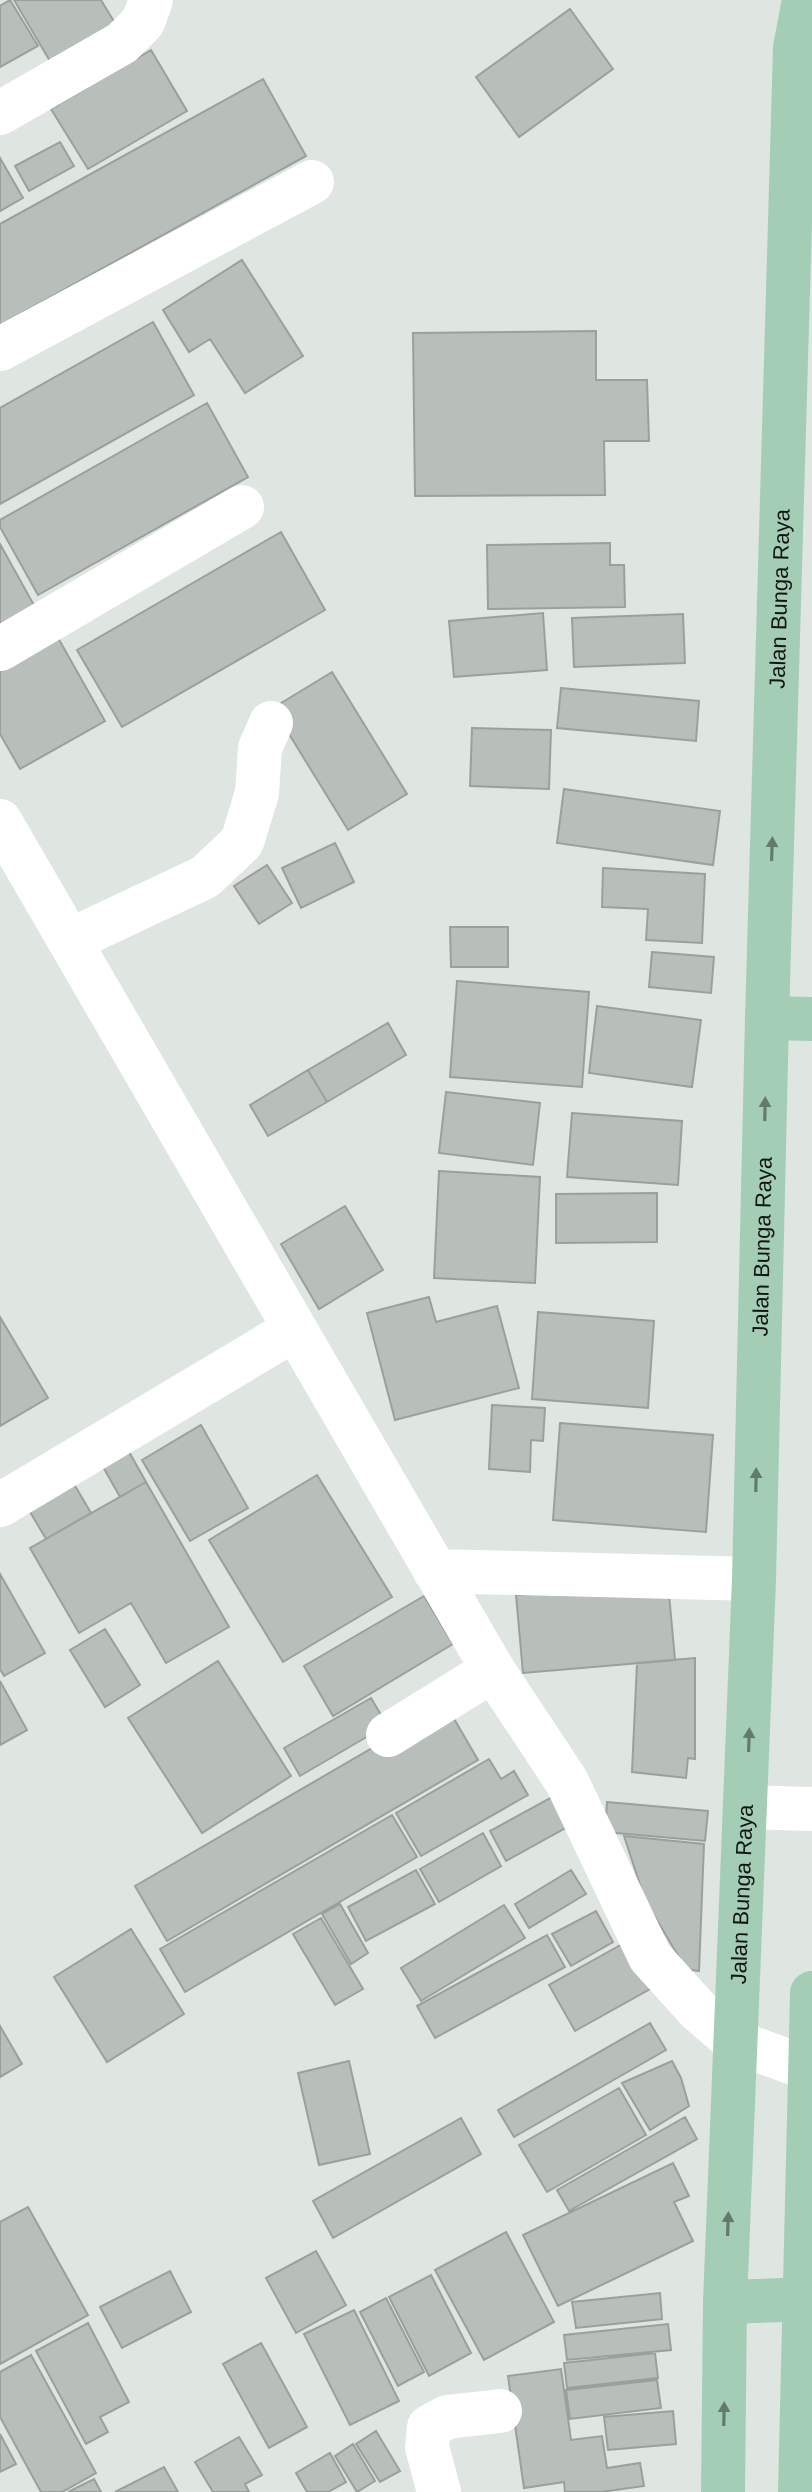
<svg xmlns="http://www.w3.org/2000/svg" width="812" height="2492" font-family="Helvetica,sans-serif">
<rect width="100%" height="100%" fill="#dfe5e1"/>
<path fill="#b8beba" stroke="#9ba09d" stroke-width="2" d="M10,0L38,46L0,67V6Z
M14,0H101L116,25L51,63Z
M570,9L613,69L519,137L476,77Z
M151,50L187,111L88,169L51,109Z
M263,79L306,156L0,325V224Z
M60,142L74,166L29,191L15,166Z
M0,158L23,198L0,211Z
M242,260L303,356L245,393L210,339L189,352L163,310Z
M153,322L194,395L0,504V408Z
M596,331V380H647L649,441H604L605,495L415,496L413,333Z
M207,403L248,477L38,595L0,527V520Z
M281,532L325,610L122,727L77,650Z
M610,543V565H624L625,607L488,609L487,545Z
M0,544L40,616L0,638Z
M543,613L547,670L454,677L449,621Z
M683,614L685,663L574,667L572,618Z
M57,636L105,721L20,769L0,734V667Z
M332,672L407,794L348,830L273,708Z
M561,688L699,701L696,741L557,728Z
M472,728L551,730L549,789L470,786Z
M564,789L720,811L713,865L557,843Z
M335,843L354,882L301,908L282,868Z
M267,865L292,903L259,924L234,886Z
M603,868L705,874L702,943L646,940L648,909L602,907Z
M450,927H508V967H451Z
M652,952L714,957L711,993L649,987Z
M457,981L589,992L582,1087L450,1077Z
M597,1006L701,1020L692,1087L589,1073Z
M388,1023L406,1055L327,1102L308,1070Z
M308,1070L327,1102L268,1136L250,1105Z
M446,1092L540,1103L533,1165L439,1153Z
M572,1113L682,1121L678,1185L567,1177Z
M439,1171L540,1177L535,1283L434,1278Z
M657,1193V1242L556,1243V1194Z
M345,1206L383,1270L319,1309L281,1244Z
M429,1297L436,1322L497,1306L519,1388L395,1420L367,1313Z
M538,1312L654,1321L648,1408L532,1399Z
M0,1317L48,1398L0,1426Z
M492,1405L545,1408L543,1441L531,1440L530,1472L489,1469Z
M560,1423L713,1435L706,1532L553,1520Z
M201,1425L248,1508L190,1541L142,1460Z
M128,1450L146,1482L120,1497L102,1465Z
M317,1475L392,1597L283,1662L209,1540Z
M71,1479L91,1513L46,1539L26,1505Z
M146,1482L229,1627L166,1663L131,1603L79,1633L30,1548Z
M0,1574L45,1653L4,1676L0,1669Z
M668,1583L675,1660L523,1673L516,1595Z
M424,1596L453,1644L333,1716L304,1666Z
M105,1629L140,1685L105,1707L70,1650Z
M695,1658V1759L688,1758L686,1778L632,1772L637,1663Z
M218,1661L291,1776L202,1833L128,1718Z
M0,1681L27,1730L0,1745Z
M371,1698L387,1725L300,1776L284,1748Z
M446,1705L478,1760L167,1941L135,1886Z
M489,1759L501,1779L514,1771L528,1795L421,1856L396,1813Z
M552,1797L569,1826L506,1861L490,1831Z
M607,1802L708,1811L705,1841L605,1832Z
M392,1815L417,1857L185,1992L160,1949Z
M483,1833L501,1866L439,1902L420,1869Z
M624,1836L704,1844L699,1971L686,1969L645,1900Z
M416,1870L435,1904L366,1941L348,1907Z
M571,1870L586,1894L529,1928L515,1904Z
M340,1904L368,1953L351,1964L322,1914Z
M504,1905L525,1938L421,2001L401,1968Z
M596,1911L613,1942L571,1966L552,1934Z
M321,1918L363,1989L335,2005L293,1934Z
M131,1929L184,2014L107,2062L54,1977Z
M547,1935L565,1967L435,2038L417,2006Z
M624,1943L650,1989L575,2031L549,1985Z
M650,2023L666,2050L514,2137L498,2110Z
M0,2026L22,2064L0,2077Z
M349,2061L370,2154L319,2165L298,2073Z
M672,2061L681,2078L689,2106L650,2130L622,2083Z
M619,2088L646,2135L547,2192L519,2145Z
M685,2117L697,2139L569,2211L557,2190Z
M461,2118L481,2154L333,2238L313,2201Z
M673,2163L689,2196L674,2202L693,2241L558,2306L523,2235Z
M28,2207L88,2315L0,2364V2222Z
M506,2232L554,2322L484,2360L435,2270Z
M316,2251L346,2305L296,2333L266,2278Z
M170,2271L191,2312L122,2348L100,2307Z
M431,2275L471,2353L429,2376L389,2297Z
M660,2293L662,2319L576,2328L572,2302Z
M386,2298L424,2372L398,2386L360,2312Z
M354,2310L399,2401L350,2425L304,2334Z
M88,2323L129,2402L100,2417L108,2432L86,2444L36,2351Z
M668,2324L671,2350L567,2360L564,2335Z
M261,2343L307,2427L269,2448L223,2364Z
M655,2353L658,2378L567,2388L564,2363Z
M31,2355L96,2473L62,2492H41L0,2417V2372Z
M561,2369L571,2440L602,2436L607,2468L640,2463L644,2486L601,2492H565L564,2482L524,2488L508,2376Z
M657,2380L661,2408L570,2419L566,2390Z
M673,2411L676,2444L608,2450L604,2417Z
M376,2431L400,2471L380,2482L356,2444Z
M0,2434L16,2464L0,2472Z
M239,2437L262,2475L245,2484L249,2492H213L195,2462Z
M353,2444L375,2481L357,2492L335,2456Z
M330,2453L346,2482L328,2492H307L296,2473Z
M164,2467L178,2492H115Z
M94,2479L101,2492H68Z"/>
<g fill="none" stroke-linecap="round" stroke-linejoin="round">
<path stroke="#fff" stroke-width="44" d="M0,113L122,43L143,22L151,0
M0,349L312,182
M0,649L242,507
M0,821L493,1670L567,1782L650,1957L698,2010L735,2042L810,2069
M71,940L205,877L242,842L257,793L260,748L271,723
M0,1505L295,1329
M435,1571L754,1579
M388,1735L493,1670
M746,1807L812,1809
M439,2492L427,2447L429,2427L447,2417L500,2411"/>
<g stroke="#a4cdb5" stroke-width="44">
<path d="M767,1018L812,1019"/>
<path d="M725,2302L812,2299"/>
<path id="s1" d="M723,2492L725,2302L754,1579L767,1018L795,48L804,0"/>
<path d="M800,2492L812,1993"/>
</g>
</g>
<defs><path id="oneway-solid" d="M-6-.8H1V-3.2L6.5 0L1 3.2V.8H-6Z" transform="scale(2)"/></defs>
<g fill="#637a6d">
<use href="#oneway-solid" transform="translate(772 849) rotate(-88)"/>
<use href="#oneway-solid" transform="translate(765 1109) rotate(-89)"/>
<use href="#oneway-solid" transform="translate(756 1480) rotate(-89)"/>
<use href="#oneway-solid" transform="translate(749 1740) rotate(-88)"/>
<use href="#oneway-solid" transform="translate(728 2224) rotate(-88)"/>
<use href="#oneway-solid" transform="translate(724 2414) rotate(-89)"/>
</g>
<g text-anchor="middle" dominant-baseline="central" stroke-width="7" stroke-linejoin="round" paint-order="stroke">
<g font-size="22" fill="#131514" stroke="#fff">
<text stroke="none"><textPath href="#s1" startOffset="1894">Jalan Bunga Raya</textPath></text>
<text stroke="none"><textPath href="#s1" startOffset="1246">Jalan Bunga Raya</textPath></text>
<text stroke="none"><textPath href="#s1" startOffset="598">Jalan Bunga Raya</textPath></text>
</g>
</g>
</svg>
